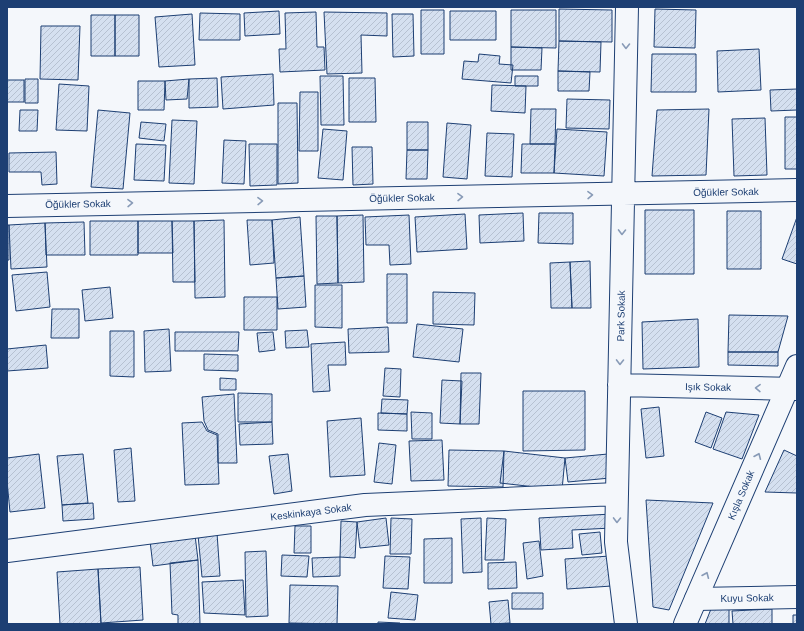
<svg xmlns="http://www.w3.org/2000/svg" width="804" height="631" font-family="Arial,sans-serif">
<defs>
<pattern id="building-hatch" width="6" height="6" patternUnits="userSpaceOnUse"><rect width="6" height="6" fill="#d5e0f0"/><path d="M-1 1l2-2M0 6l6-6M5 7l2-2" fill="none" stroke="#b6c1d1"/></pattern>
</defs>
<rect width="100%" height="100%" fill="#f4f7fb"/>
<path fill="url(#building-hatch)" stroke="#1d3f73" d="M559,9L612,10V42L559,41Z
M655,9L696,10L695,48L654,47Z
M421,10H444V54H421Z
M511,10H556V48L511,47Z
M279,11L280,34L245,36L244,13Z
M450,11H496V40H450Z
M316,12L317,47H324L325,70L280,72L279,49H286L285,13Z
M324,12L387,13V36L361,35L362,73L327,74Z
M200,13L240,14V40H199Z
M192,14L195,65L159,67L155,17Z
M392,14H413L414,56L393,57Z
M91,15H115V56H91Z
M115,15H139V56H115Z
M41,26H80L78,80L40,79Z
M559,41L601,42L600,72L558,71Z
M511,47L542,48L541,70H511Z
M759,49L761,90L718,92L717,51Z
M479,54L500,56L499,64L513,65L511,83L462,79L464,61L478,62Z
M652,54H696V92H651Z
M558,71L590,72L589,91H558Z
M273,74L274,105L223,109L221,77Z
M320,76H343L344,125H321Z
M515,76H538V86H515Z
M217,78L218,107L189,108V79Z
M349,78H375L376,122H349Z
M25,79H38V103H25Z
M189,79L187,99L166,100L165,81Z
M7,80H24V102H7Z
M138,81H165L164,110H138Z
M59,84L89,86L87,131L56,130Z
M492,85L526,86L525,113L491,111Z
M797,89V110L771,111L770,90Z
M300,92H318V151H299Z
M567,99L610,100L609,129L566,128Z
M278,103H297L298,183L278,184Z
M531,109H556L555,144H530Z
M709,109L706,175L652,176L657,110Z
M20,110H38L37,131H19Z
M98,110L130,113L123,189L91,187Z
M785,117H797V169H785Z
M765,118L767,175L734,176L732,119Z
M172,120L197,121L194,184L169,183Z
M141,122L166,124L164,141L139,138Z
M407,122H428V150H407Z
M447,123L471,125L467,179L443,177Z
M323,129L347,131L343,180L318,178Z
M557,129L607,132L604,176L554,173Z
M487,133L514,134L512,177L485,176Z
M224,140L246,141L244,184L222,183Z
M136,144L166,145L164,181L134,180Z
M249,144H277V185L250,186Z
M522,144H555L554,173H521Z
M352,147H372L373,184L353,185Z
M407,150H428L427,179H406Z
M56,152L57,184L42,185L41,172H9V153Z
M645,210H694V274H645Z
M727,211H761V269H727Z
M523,213L524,241L480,243L479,215Z
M539,213H573V244L538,243Z
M465,214L467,249L417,252L415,217Z
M363,215L364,282L338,283L337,216Z
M409,215L411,264L390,265L389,245H366L365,217Z
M316,216H337L338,283L317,284Z
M300,217L304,276L276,278L272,220Z
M797,217V264L782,259Z
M224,220L225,297L195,298L194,221Z
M247,220H272L274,263L250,265Z
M90,221H138V255H90Z
M138,221H172L173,253H138Z
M172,221H194L195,282H173Z
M84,222L85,255H46L45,223Z
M45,223L47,267L11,269L9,225Z
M7,225H9V260H7Z
M590,261L591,308H572L570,262Z
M570,262L572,308H551L550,263Z
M47,272L50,307L16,311L12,275Z
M387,274H407V323H387Z
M304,276L306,307L278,309L276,278Z
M315,285H342V328L315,327Z
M110,287L113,318L85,321L82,290Z
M433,292L475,293L474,325L433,324Z
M244,297H277V330H244Z
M52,309H79V338H51Z
M729,315L788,316L778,352H728Z
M698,319L699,367L643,369L642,322Z
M417,324L463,329L459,362L413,357Z
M388,327L389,352L349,353L348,329Z
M169,329L171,371L145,372L144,331Z
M307,330L309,347L286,348L285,331Z
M110,331H134V377L110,376Z
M175,332H239L238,351H175Z
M273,332L275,350L259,352L257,333Z
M345,342L346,365H328L330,391L313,392L311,344Z
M46,345L48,368L7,371V349Z
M728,352H778V366L728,365Z
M204,354L238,355V371L204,370Z
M385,368L401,369L400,397L383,396Z
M461,373H481L479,424H460Z
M220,378L236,379V390H220Z
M442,380L462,381L460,424L440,423Z
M523,391H585V450L523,451Z
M238,393L272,394V422H238Z
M234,394L237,463H218V434L208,430L204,421L202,397Z
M382,399L408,400L407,414L381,413Z
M659,407L664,456L646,458L641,409Z
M411,412L432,413V439H412Z
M706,412L722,418L711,448L695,442Z
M726,412L759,415L742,459L713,449Z
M378,413L407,414V431L378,430Z
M361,418L365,475L330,477L327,421Z
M202,422L207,431L217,435L219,484L185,485L182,423Z
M272,422L273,444L240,445L239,424Z
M442,440L444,480L411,481L409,441Z
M379,443L396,445L392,484L374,482Z
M131,448L135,501L118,502L114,450Z
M449,450L504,451L503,487L448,486Z
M784,450L797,456V493L765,492Z
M504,451L565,458L562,490L500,483Z
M39,454L45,508L10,512L7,481V458Z
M83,454L88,503L62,505L57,456Z
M288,454L292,491L274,494L269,456Z
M608,454L610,478L568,482L565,458Z
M646,500L713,503L669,610L653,607Z
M93,503L94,519L63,521L62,505Z
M612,514V528L572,530L573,548L541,550L539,518Z
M386,518L389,545L360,548L357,522Z
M391,518L412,519L411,554H390Z
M481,518L482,572L463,573L461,519Z
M487,518L506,519L504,560H485Z
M341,521L357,522L355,558L340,557Z
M295,526H311V553H294Z
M600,532L602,553L582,555L579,534Z
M217,533L220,576L202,577L198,535Z
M195,535L198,560L153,566L150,541Z
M452,538V583H424V539Z
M539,541L543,576L527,579L523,543Z
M266,551L268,616L246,617L245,552Z
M282,555L309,556L307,577L281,576Z
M385,556L410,557L408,589L383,588Z
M610,556L612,586L567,589L565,559Z
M340,557V576L313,577L312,558Z
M198,560L200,624H178V615L172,614L170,563Z
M516,562L517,588L488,589V563Z
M140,567L143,620L101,623L98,569Z
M98,569L101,624H60L57,572Z
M243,580L245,615L204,613L202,582Z
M290,585L338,586L337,624L289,623Z
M391,592L418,595L415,620L388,618Z
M512,593H543V609H512Z
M508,600L510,623L491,624L489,602Z
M711,609H729V624H705Z
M772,609V624H733L732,611Z
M793,615H797V624H793Z
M378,622L400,623V624H378Z"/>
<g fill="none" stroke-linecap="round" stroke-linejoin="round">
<g stroke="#1d3f73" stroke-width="24">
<path id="minor" d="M7,206L797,190
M619,385L797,389
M7,551L365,505L617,494
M696,599L797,597
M626,624L616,542L627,7"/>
</g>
<g stroke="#1d3f73" stroke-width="24">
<path id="tertiary" d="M685,624L797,366"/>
</g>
<use href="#minor" stroke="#f4f7fb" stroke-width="22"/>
<use href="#tertiary" stroke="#f4f7fb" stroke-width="22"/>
</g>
<defs><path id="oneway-chevron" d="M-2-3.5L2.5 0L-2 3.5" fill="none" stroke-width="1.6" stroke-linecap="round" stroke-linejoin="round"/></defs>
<g stroke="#889bb7">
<use href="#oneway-chevron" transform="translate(626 46) rotate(91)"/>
<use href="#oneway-chevron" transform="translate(590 195) rotate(-1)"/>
<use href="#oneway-chevron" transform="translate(460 197) rotate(-1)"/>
<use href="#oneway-chevron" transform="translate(260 201) rotate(-1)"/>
<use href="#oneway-chevron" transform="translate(130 203) rotate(-1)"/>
<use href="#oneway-chevron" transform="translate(622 232) rotate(91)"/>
<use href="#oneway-chevron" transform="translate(620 362) rotate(91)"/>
<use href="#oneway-chevron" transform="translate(758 388) rotate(-179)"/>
<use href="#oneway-chevron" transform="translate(758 456) rotate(-67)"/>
<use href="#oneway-chevron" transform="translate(617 520) rotate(91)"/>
<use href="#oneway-chevron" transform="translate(706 575) rotate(-67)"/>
</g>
<g text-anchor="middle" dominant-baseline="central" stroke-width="3" stroke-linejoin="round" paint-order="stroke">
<g font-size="10" fill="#1d3f73" stroke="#f4f7fb">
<text transform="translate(726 192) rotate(-1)">Öğükler Sokak</text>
<text transform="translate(402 198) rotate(-1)">Öğükler Sokak</text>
<text transform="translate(78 204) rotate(-1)">Öğükler Sokak</text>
<text transform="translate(621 316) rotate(-89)">Park Sokak</text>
<text transform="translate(708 387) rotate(1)">Işık Sokak</text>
<text transform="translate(741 495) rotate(-67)">Kışla Sokak</text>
<text transform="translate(311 512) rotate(-7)">Keskinkaya Sokak</text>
<text transform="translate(747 598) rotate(-1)">Kuyu Sokak</text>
</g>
</g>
<rect width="804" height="631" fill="none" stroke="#1d3f73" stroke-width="16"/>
</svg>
